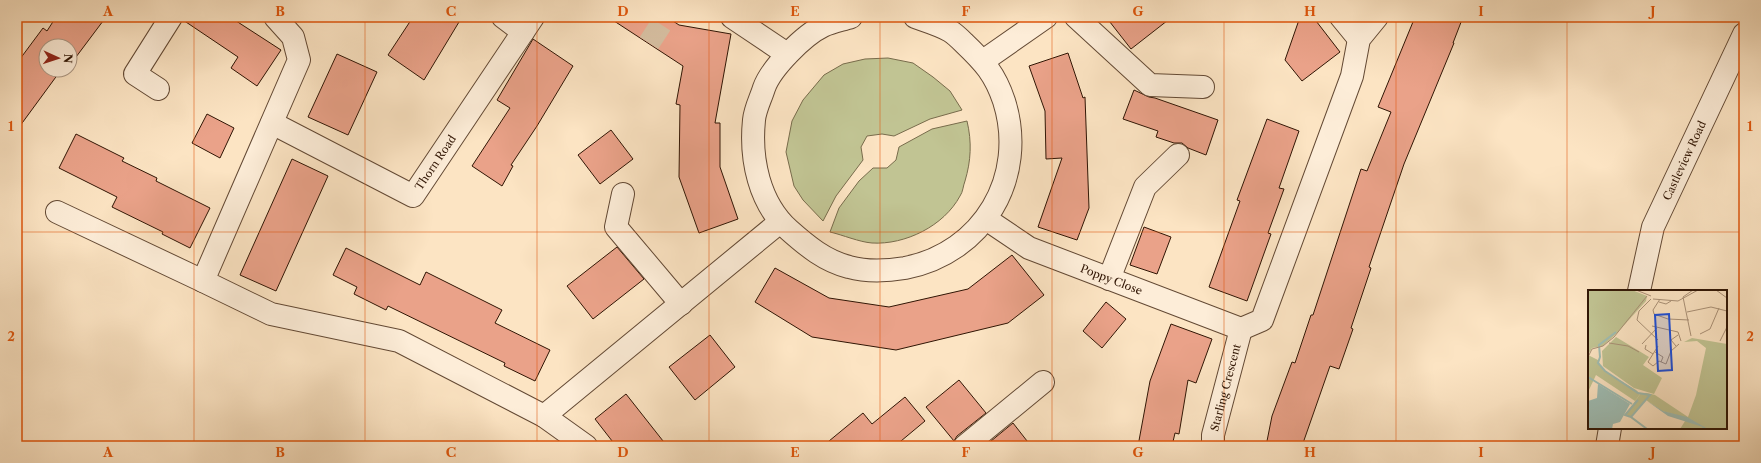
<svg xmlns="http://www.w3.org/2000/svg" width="1761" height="463" font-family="'Libre Caslon Text',serif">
<rect width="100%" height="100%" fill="#fce4c3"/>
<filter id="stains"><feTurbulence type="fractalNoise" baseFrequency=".005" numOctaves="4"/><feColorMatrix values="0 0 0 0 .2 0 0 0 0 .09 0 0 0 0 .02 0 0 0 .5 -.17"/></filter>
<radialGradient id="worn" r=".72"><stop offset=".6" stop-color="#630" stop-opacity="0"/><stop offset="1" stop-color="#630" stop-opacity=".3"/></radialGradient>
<path fill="#c1c493" stroke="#786c4c" d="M888,58L913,63L933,77L950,91L962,110L930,119L894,136L882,134L867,136L861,147L863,160L836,196L823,221L803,200L794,186L786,152L792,121L803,100L824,75L843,64L865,59Z
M967,121C972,142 971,161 965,181C963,186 963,192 960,196C944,226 905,245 872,243C859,242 843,235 830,232L839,208L859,181L873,168H887L896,160L899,147L932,129Z"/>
<path fill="#eaa289" stroke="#301504" d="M56,17H106L70,65V46H46V70H61L17,130V63L43,28L47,31Z
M183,17H230L281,50L257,86L231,68L238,57L183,20Z
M413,17H462L424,80L388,55Z
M608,17H667L679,25L731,34L715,123H720V167L738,219L699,233L679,177L680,105L676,104L683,66Z
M1106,17H1172L1131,49Z
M1300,17H1313L1340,52L1302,81L1285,60Z
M1415,17H1463L1453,43H1454L1404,164L1369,267L1371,268L1351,328L1353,329L1339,369L1330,366L1302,446H1266L1272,416L1292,362L1295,363L1311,315H1313L1361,169L1367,171L1391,112L1378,107Z
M533,39L573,66L537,126L511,165L513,166L502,186L472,166L510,108L497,100Z
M1068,53L1083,98L1085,97L1089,208L1077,240L1038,227L1062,158L1046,159L1045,111L1029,66Z
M337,54L377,72L348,135L308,117Z
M1134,90L1149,97L1155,98L1218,120L1206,155L1188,148L1182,143H1174L1156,137L1158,131L1123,119Z
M207,114L234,128L220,158L192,143Z
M1267,119L1299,131L1279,188L1284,189L1268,233L1271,234L1247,301L1209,287L1240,201L1237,200Z
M611,130L633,159L600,184L578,155Z
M76,134L124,158L122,161L157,178L156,181L210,208L190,248L162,234L163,232L112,207L117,197L59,168Z
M292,159L328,176L276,291L240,275Z
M1144,227L1171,237L1157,274L1130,265Z
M617,247L644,279L593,319L567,286Z
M346,248L420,285L426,272L502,310L495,323L550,350L535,381L504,366L505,363L388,306L386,310L354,294L357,287L333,275Z
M1012,255L1044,295L1008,323L896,350L812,337L755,302L775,268L829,298L889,307L968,289Z
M1106,302L1126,319L1102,348L1083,331Z
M1171,324L1212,339L1196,383L1188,380L1179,434L1175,433L1172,446H1138L1150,381Z
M710,335L735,367L695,400L669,367Z
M959,380L986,413L957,436L954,441L926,407Z
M626,394L667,446H616L595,419Z
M905,397L925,421L895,446H823L863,413L872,424Z
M1013,423L1031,446H985Z"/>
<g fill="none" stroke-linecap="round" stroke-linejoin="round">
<path stroke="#d3bb9d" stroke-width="22" stroke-dasharray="22 11" stroke-linecap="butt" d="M649,43L666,17"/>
<g stroke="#634934" stroke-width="24">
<g id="minor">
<path d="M275,17L293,37L299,60L203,281L271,314L399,341L544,416L586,446"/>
<path d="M503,17L523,32"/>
<path d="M732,17L787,54"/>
<path d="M851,17C842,20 831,22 823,26C804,35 771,68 764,88C761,98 755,109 754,120C750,159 759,203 789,230C807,246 825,261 849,267C867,272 887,271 905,268C983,253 1028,177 1004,101C995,74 984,62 964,43C960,39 955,34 950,31C940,25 926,21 915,17"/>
<path d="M1076,17L1150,85L1203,87"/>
<path d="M1341,17L1359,39"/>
<path d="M983,61L1046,17"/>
<path d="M158,89L135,74L171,17"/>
<path id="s1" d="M272,123L413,196L533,17"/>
<path d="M623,194L616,227L681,304"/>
<path d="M57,212L203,281"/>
<path id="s2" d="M986,219L1029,248L1241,329"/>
<path d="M1109,279L1145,187L1178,155"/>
<path id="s3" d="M1639,291L1653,227L1744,34"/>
<path d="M1241,329L1262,320L1352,76L1359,39L1377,17"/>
<path d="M544,416L780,222"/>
<path d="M965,446L1043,382"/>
<path id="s4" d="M1213,446V435L1241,329"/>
<path d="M1607,446L1610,428"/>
</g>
</g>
<use href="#minor" stroke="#fdedd8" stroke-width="22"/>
</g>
<path fill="none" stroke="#df560c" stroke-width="1" stroke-opacity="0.55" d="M194,17V446M365,17V446M537,17V446M709,17V446M880,17V446M1052,17V446M1224,17V446M1396,17V446M1567,17V446M17,232H1744"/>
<g text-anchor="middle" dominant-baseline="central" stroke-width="3" stroke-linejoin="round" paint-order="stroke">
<g font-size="11" fill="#301504" stroke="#fdedd8">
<text stroke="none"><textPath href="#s3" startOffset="139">Castleview Road</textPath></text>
<text stroke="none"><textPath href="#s1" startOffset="199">Thorn Road</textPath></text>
<text stroke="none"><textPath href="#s2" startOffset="140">Poppy Close</textPath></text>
<text stroke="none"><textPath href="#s4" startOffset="60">Starling Crescent</textPath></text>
</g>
</g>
<g transform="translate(1588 290)">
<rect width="139" height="139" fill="#fce4c3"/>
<path d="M0,0H44L59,6L58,11L29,43L15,56L4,58L0,65L10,70L13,77L18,82L48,100L52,104L47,111L8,85L0,102ZM28,47L61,67L55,75L74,88L66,104L46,98L15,76L14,61ZM104,48L139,54V139H92L99,128L74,121L58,110L43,127L37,125L53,103H59L67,105L100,127L108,105L118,58L109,51L96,52Z" fill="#c1c493"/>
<path d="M10,94L42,114L32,132L25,134L24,139H0V111L9,108ZM59,111L75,121L99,127L120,139H112L115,137L80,126Z" fill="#9fbeb5"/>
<path fill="none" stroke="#9fbeb5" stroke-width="2" d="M28,42L11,55L12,67L10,73L17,81L50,103L62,105L43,127L59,139M0,87L44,114M43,127L37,125L50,110"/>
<path fill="none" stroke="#aa9177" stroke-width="1" d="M48,0L63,6M128,0L139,8M63,9L51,21L49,30L70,50M65,9L90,11L110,0M72,9L65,20L66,24L80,29L101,30M71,12L78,14L83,11M99,22L123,17L139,21M64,36L90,42L93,51M112,44L122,39L131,18M103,46L95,7L105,0M132,51L139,37M21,53L40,56L51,62M54,54L69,38M58,55L57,59L65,64M70,56L60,72L65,76L71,71L78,74L83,61L91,54M88,56L83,50L90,45M67,62L75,67L73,72M0,67L4,59L15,56L26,47L59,6"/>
<path fill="#1d4ed8" fill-opacity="0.15" stroke="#1d4ed8" stroke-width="2" d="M81,24L84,80L70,81L67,25Z"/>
<rect width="139" height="139" fill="none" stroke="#301504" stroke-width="2"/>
</g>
<rect width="1761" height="463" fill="none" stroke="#fce4c3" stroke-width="44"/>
<g transform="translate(58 58) rotate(93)"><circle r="19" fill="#fdedd8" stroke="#ab9783"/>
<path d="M0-3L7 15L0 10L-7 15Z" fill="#8f2418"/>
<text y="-6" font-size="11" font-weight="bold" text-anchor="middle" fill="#301504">N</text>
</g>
<rect x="22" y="22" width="1717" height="419" fill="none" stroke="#df560c" stroke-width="1.5"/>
<g font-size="13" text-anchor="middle" font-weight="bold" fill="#df560c">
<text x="108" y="16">A</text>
<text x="280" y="16">B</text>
<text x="451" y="16">C</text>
<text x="623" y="16">D</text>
<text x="795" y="16">E</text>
<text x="966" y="16">F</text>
<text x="1138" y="16">G</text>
<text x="1310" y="16">H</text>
<text x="1481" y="16">I</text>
<text x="1653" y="16">J</text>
<text x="11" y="131">1</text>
<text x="1750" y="131">1</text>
<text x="11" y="341">2</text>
<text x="1750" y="341">2</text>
<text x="108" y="457">A</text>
<text x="280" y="457">B</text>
<text x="451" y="457">C</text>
<text x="623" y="457">D</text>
<text x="795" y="457">E</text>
<text x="966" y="457">F</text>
<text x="1138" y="457">G</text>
<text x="1310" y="457">H</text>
<text x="1481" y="457">I</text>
<text x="1653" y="457">J</text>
</g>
<rect width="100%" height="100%" filter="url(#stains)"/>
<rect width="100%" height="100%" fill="url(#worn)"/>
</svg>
